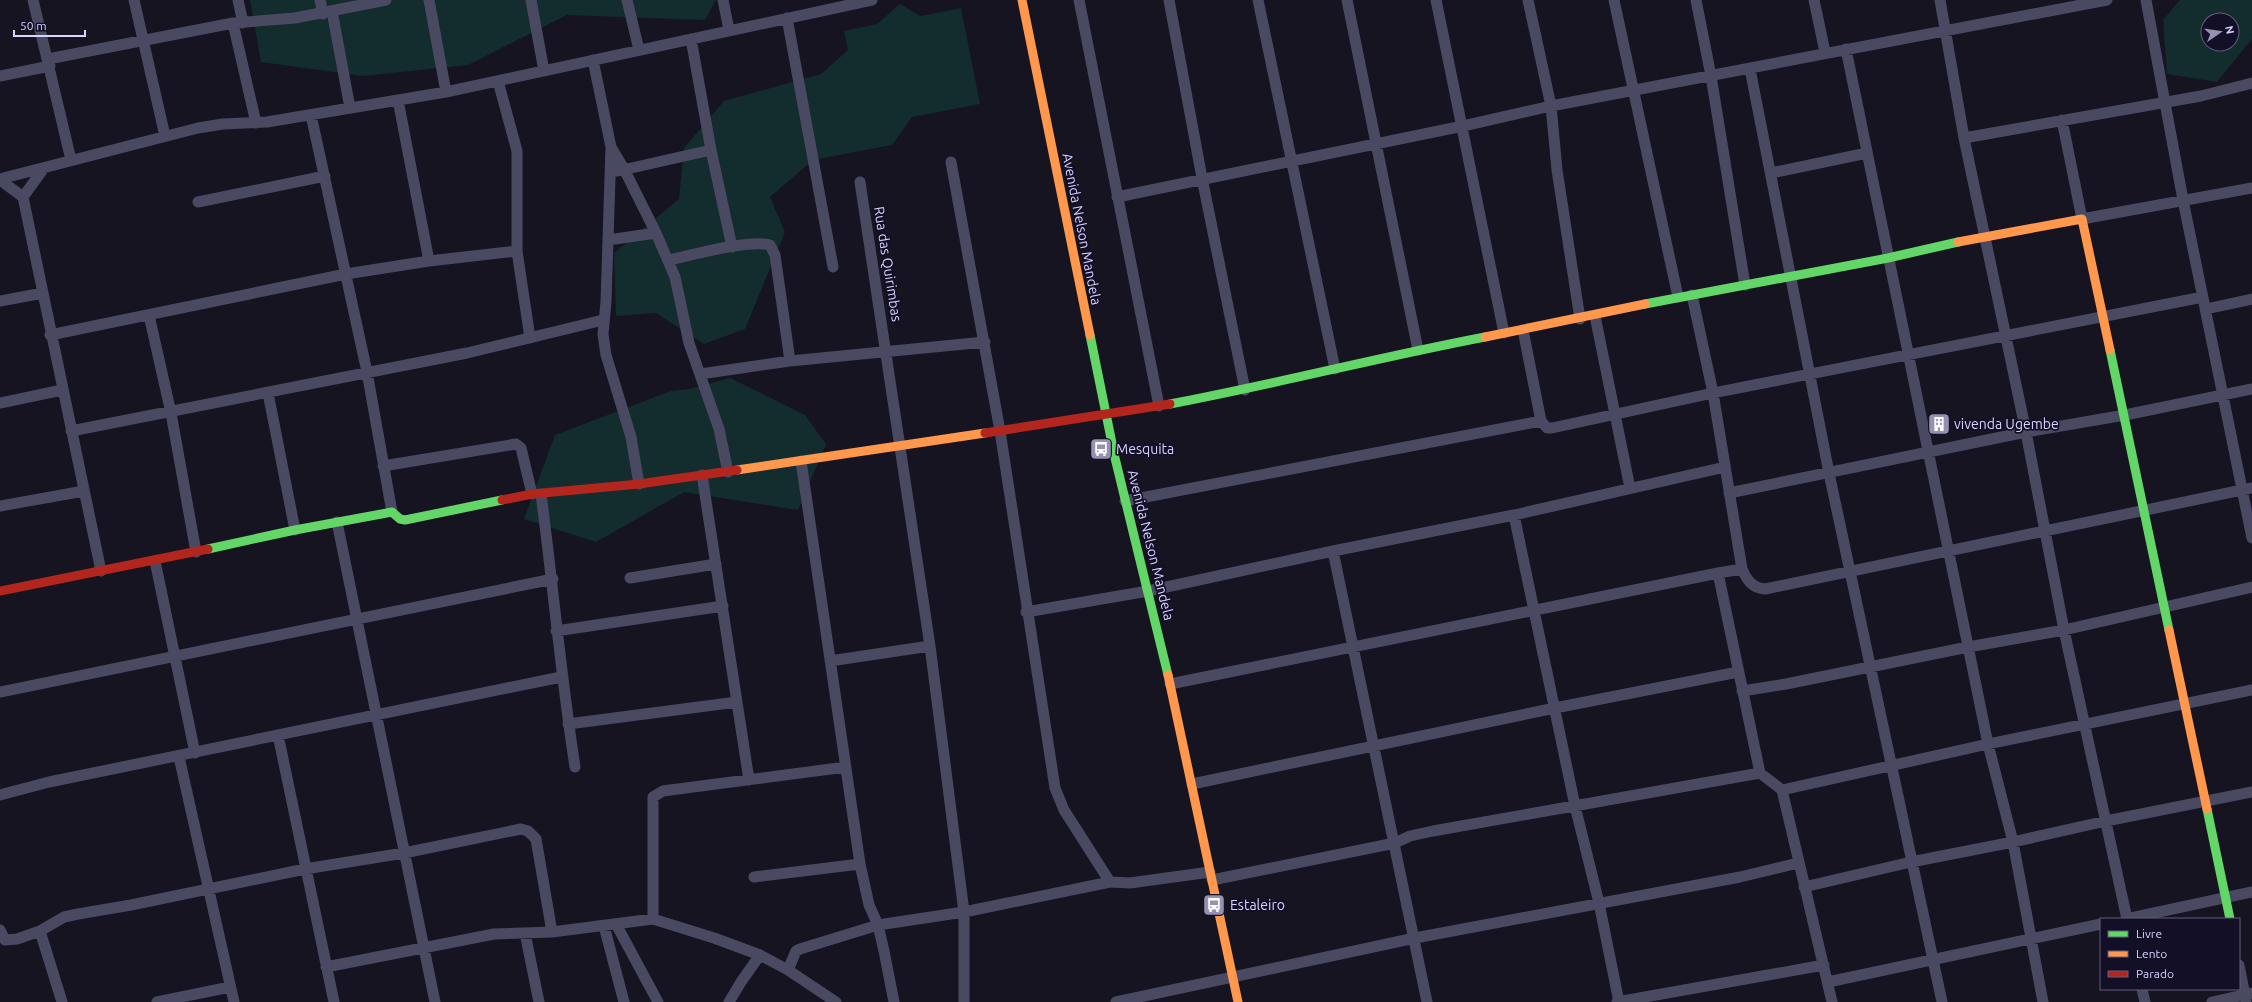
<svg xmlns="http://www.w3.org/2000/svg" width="2252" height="1002" font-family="Ubuntu,sans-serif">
<rect width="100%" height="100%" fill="#161421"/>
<path fill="#132c2d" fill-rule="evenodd" d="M250,0H716L705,20L567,15L468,65L363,76L261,62Z
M2180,0H2252V39L2217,82L2167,74L2163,20ZM2208,20H2232V44H2208Z
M900,4L920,16L961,8L980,104L912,117L892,145L813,160L770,197L785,232L745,329L704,344L656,313L616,316L614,253L679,199L684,148L724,101L821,74L848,50L844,31L877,24Z
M730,378L805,415L826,444L798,510L684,492L596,542L524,519L555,435L671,391L689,389Z"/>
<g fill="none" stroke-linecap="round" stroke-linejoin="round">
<path stroke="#4a4962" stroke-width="11" d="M33,0L71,160
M134,0L165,136
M238,0L243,23
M320,0L323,14
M429,0L446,92
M531,0L544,71
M627,0L639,50
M723,0L729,30
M1079,0L1159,406
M1169,0L1202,178L1245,390
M1258,0L1335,369
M1347,0L1418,350
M1436,0L1504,333
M1528,0L1551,106L1557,170L1580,319
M1614,0L1678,297
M1696,0L1711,76L1745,285
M1814,0L1825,52
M1940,0L1964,138L2026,432L2064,630L2127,919
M2146,0L2183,200L2252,538
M332,11L350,108
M787,18L833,267
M233,23L256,123
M691,39L711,150L732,247
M1846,49L1988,744L2013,842L2043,1002
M48,59L233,23L295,18L386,0
M593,60L611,147L624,169L656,233L675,277L689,343L719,429L728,472
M1750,69L1829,473L1942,1002
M0,76L50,66
M498,81L517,151V251L530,338
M398,100L429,261
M311,115L367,372L392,512
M2062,120L2082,219L2252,188
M1964,138L2201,96L2252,83
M611,147L606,302L603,334L606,355L631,437L639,484
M951,162L1000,431L1055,788L1064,810L1110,882L1130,883L1210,872
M618,171L711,150
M1771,173L1867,153
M0,179L198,128L223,124L267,122L446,92L872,0
M0,180L23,197L101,571
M860,182L930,646L964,912V1002
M23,197L44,168
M1117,197L1463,126L1551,106L2107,0
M198,202L325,176
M608,240L656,233
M669,260C693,255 748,239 770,245L775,255L790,361
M1692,295L1713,393L1742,569L1718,573
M0,301L43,293
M2206,309L2252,299
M149,315L171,413L196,552
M1595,316L1630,488
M1523,330L1541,421L1547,428H1552L1713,393L2203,297
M50,335L346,274L429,261L517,251
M700,374L790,361L985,342
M268,393L295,530
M0,403L62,390
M71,431L467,353L603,320
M801,461L860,864L869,905L878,925L884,951L894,1002
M383,466L516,444L521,448L532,494
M702,475L749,780
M1729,493L2026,432L2125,415L2252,389
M541,494C553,585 561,677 575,767
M1125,501L1541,421
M0,506L84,491
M1514,515L1575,806L1599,903L1619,1002
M337,522L435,1002
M1333,551L1427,1002
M155,561L195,753
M1742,569C1747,580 1752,588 1765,589L2252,488
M630,578L716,564
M1026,612L1148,591L1333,551L1514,515L1725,467
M556,631L723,606
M830,661L930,646
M1170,684L1718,573L1760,773L1782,790L1832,1002
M1742,691L1786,684L1968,647L2064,630L2252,587
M0,692L553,579
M568,724L737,702
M278,735L334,1002
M179,757L234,1002
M1192,784L1555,708L1738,672
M1782,790L1988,744L2252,690
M0,795L49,782L561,677
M754,877L860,864
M1212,880L1395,843L1410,836L1433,831L1760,773
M1804,887L1911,862L2013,842L2106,821L2252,792
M653,919V797L663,791L846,767
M2126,919L2252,892
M616,924L658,1002
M604,926L624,1002
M0,930L5,940L17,939L40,931L64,917L78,914L131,905L305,869L404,853L521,829L528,831L536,839L552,932
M40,931L62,1002
M525,933L539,1002
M2239,965L2246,1001
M326,967L494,934L552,932L653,919L714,938L760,955L788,970L836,1002
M788,970L796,951L800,949L878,925L964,912L1110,882
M1828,982L2101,924
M2142,989L2145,1002
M157,1002L230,987
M729,1002L741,982L760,955
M1116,1002L1415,938L1740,877L1798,863
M1617,1002L1824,965
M2212,1002L2252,993"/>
<path stroke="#63d668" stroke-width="9" d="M1645,304L1888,258L1958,242
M1090,335L1115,458L1168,675
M2110,350L2169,630
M1170,404C1276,384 1380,357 1485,337
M208,549L295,530L392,512L400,519L405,520L502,500
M2207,809L2230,919"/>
<path stroke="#ff974d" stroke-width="9" d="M1022,0L1090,335
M1958,242L2082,219L2110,350
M1485,337L1645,304
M737,470L985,433
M2169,630L2207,809
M1168,675L1238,1002"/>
<path stroke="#b3261e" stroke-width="9" d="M985,433L1170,404
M502,500L532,494L639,484L737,470
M0,591L208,549"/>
</g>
<defs>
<g id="building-square" transform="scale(1.15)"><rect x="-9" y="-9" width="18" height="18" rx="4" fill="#9591b1" stroke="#130f26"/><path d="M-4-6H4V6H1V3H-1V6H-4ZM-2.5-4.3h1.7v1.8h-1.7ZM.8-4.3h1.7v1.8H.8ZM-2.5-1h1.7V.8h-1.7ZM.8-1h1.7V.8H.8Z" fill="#fff"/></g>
<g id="bus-square" transform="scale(1.15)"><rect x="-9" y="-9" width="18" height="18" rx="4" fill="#9591b1" stroke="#130f26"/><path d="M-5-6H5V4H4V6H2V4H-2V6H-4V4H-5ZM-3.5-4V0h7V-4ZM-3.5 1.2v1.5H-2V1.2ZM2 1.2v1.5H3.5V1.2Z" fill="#fff"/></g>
</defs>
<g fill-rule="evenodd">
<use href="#building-square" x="1939" y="424"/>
<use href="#bus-square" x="1101" y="449"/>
<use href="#bus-square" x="1214" y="905"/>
</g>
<g text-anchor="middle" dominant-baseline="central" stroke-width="3.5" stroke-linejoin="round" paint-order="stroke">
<g font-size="14" fill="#d9d4ff" stroke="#130f26">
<text transform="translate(1082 229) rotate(79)">Avenida Nelson Mandela</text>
<text transform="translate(888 264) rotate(81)">Rua das Quirimbas</text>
<text transform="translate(1151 545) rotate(76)">Avenida Nelson Mandela</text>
</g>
<g font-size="14" fill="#d9d4ff" stroke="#130f26" text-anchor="start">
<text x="1954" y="424">vivenda Ugembe</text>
<text x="1116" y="449">Mesquita</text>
<text x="1230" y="905">Estaleiro</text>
</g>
</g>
<rect x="2100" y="918" width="140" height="72" fill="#130f26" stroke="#625e7d"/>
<rect x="2108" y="931" width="20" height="6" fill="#63d668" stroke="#625e7d"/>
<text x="2136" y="938" font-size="12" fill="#d9d4ff">Livre</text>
<rect x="2108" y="951" width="20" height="6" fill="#ff974d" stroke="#625e7d"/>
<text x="2136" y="958" font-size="12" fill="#d9d4ff">Lento</text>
<rect x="2108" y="971" width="20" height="6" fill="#b3261e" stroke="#625e7d"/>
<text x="2136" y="978" font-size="12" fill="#d9d4ff">Parado</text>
<g transform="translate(2220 32) rotate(77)"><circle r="19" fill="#130f26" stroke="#625e7d"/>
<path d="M0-3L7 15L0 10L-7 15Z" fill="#9591b1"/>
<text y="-6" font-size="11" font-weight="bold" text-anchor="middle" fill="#d9d4ff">N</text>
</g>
<path d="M14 30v6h71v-6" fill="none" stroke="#d9d4ff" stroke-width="2"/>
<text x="20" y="30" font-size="12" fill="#d9d4ff" stroke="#130f26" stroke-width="3" paint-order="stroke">50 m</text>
</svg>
